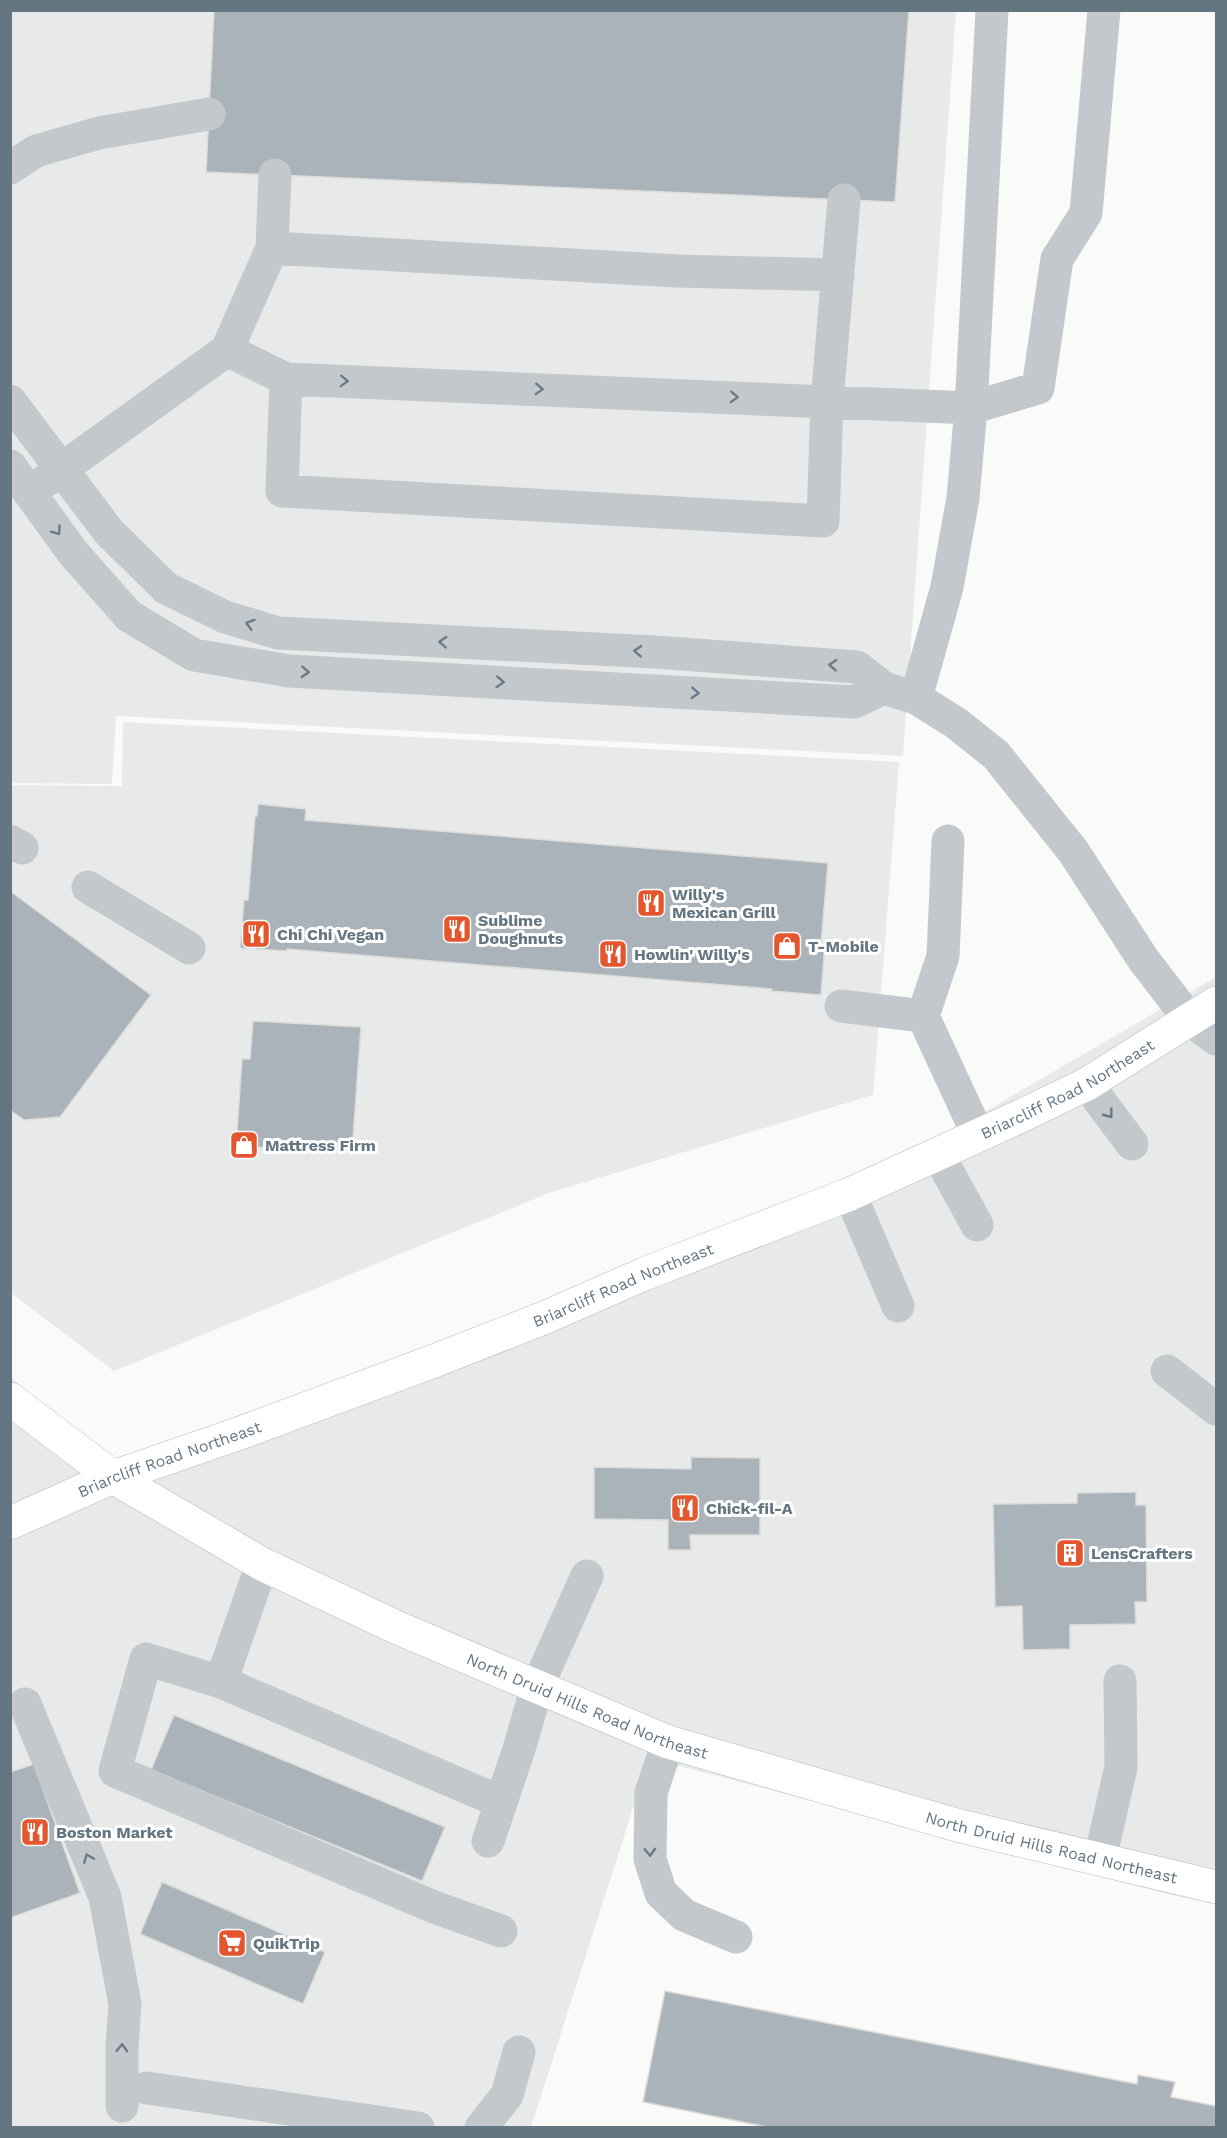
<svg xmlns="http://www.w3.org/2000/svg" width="1227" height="2138" font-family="'Work Sans',sans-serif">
<rect width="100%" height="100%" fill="#fafaf8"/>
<path fill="#e8e9e9" d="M10,11H956L903,756L116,716L112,784L11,783Z
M123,722L899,762L873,1095L549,1193L114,1371L11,1293L10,785L122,786Z
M1216,977V1904L1167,1894L649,1758L531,2127H11L10,1376L129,1483L873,1177Z"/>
<path fill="#aab3b9" stroke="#dcdcda" stroke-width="1.5" d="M214,10H909L895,202L206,172Z
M258,804L306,809L305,820L828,863L821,944H825L821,995L771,991L772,989L287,949V951L240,948L244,900H248L255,816H257Z
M10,891L151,995L60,1117L24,1120L10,1110Z
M253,1021L361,1027L352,1152L236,1146L242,1059H250Z
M691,1457L760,1458V1535H690L691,1550H668V1520L594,1519V1467L691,1469Z
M1136,1492V1505H1146L1147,1602H1135L1136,1624L1070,1625V1649L1023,1650L1022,1606L995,1607L993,1504L1077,1503V1493Z
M174,1715L445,1827L422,1881L151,1770Z
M34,1764L80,1893L10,1918V1772Z
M162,1882L325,1952L303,2004L140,1934Z
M665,1991L1137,2084L1138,2075L1175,2082L1171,2097L1216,2106V2128H772L643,2102Z"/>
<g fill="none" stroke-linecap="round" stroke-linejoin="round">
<g stroke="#b5babe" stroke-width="34">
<g id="major">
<path id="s1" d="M10,1399L113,1477L262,1564L398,1628L668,1742L960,1826L1216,1887"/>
<path id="s2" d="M10,1523L113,1477L243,1432L434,1361L546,1317L644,1274L850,1194L1023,1115L1087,1084L1216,1003"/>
</g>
</g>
<path stroke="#c3c8cc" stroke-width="33" d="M10,168L36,151L99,133L209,114
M272,248L678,271L838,275
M227,350L286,379L971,408L1038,388L1057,259L1086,213L1104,10
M286,379L282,491L823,521L827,401L844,200
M10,401L109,532L166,588L225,617L278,633L655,652L857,667L884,688L916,698L956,723L996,755L1073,851L1143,959L1189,1019L1216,1039
M10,466L74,554L129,616L194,655L289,671L854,702L884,688
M45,481L227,350L272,248L275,175
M916,698L947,587L963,498L971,408L992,10
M10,841L22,848
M88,887L189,948
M841,1006L923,1016L978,1135
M923,1016L943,956L948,841
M1087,1084L1132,1144
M938,1154L977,1225
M850,1194L898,1306
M1167,1371L1216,1409
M221,1682L262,1564
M25,1704L105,1897L125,2004L122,2047V2106
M668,1742L651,1793L650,1859L661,1893L684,1915L736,1937
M488,1841L519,1749L537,1687L587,1576
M1100,1859L1121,1767L1120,1681
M501,1931L434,1907L115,1771L146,1659L221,1682L501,1802
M147,2088L418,2128
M481,2128L507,2095L519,2052"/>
<use href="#major" stroke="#fff" stroke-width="33"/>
</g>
<defs><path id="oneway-chevron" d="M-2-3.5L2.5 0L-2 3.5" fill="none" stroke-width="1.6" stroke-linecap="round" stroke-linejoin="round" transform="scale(1.5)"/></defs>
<g stroke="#6a7a87">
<use href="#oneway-chevron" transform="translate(344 381) rotate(2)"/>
<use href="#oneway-chevron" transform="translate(539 389) rotate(2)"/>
<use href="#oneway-chevron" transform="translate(734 397) rotate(2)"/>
<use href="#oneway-chevron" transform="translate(57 531) rotate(54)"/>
<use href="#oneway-chevron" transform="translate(250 624) rotate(-164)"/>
<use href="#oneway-chevron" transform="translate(443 642) rotate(-177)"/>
<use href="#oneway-chevron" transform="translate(638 651) rotate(-177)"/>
<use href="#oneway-chevron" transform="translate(833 665) rotate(-176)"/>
<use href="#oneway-chevron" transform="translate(305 672) rotate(3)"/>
<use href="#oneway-chevron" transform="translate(500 682) rotate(3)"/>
<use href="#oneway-chevron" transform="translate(695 693) rotate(3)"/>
<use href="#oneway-chevron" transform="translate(1109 1114) rotate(53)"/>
<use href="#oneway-chevron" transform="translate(650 1852) rotate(88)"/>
<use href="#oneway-chevron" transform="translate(88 1858) rotate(-112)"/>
<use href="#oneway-chevron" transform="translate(122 2048) rotate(-88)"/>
</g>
<defs>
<g id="restaurant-square" transform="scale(1.5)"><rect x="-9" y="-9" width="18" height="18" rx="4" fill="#e4572e" stroke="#fff"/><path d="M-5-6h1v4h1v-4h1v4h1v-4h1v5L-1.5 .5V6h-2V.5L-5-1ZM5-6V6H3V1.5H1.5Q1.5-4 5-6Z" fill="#fff"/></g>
<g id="shop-square" transform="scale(1.5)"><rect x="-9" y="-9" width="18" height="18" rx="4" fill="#e4572e" stroke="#fff"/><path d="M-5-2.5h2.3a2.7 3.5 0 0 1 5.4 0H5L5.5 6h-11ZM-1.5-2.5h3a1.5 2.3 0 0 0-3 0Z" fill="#fff"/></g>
<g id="building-square" transform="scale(1.5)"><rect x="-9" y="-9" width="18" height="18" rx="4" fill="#e4572e" stroke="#fff"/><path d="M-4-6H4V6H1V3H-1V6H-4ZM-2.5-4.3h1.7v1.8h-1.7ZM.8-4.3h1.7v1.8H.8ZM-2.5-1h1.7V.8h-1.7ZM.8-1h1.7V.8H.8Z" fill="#fff"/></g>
<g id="supermarket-square" transform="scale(1.5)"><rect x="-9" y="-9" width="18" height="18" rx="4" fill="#e4572e" stroke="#fff"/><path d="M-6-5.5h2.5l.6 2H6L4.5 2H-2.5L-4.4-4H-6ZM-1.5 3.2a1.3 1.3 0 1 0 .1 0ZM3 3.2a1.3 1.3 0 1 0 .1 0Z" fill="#fff"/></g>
</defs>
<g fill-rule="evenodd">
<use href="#restaurant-square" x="651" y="903"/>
<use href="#restaurant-square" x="457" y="929"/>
<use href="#restaurant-square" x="256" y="934"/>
<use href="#shop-square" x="787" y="946"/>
<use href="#restaurant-square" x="613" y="954"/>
<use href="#shop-square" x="244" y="1145"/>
<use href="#restaurant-square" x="685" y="1508"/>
<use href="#building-square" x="1070" y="1553"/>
<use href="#restaurant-square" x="35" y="1832"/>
<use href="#supermarket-square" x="232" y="1943"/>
</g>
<g text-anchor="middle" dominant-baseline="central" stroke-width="6" stroke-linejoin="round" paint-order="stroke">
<g font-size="16" font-weight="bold" fill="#657683" stroke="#fff" text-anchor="start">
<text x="672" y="894">Willy's<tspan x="672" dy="18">Mexican Grill</tspan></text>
<text x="478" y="920">Sublime<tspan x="478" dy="18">Doughnuts</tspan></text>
<text x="277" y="934">Chi Chi Vegan</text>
<text x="808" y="946">T-Mobile</text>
<text x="634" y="954">Howlin' Willy's</text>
<text x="265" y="1145">Mattress Firm</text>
<text x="706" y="1508">Chick-fil-A</text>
<text x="1091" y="1553">LensCrafters</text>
<text x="56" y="1832">Boston Market</text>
<text x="253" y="1943">QuikTrip</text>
</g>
<g font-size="16" fill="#657683" stroke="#fff">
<text stroke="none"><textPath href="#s2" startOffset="1144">Briarcliff Road Northeast</textPath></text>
<text stroke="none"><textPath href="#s2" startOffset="658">Briarcliff Road Northeast</textPath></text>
<text stroke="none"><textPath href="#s2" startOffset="172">Briarcliff Road Northeast</textPath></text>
<text stroke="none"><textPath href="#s1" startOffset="657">North Druid Hills Road Northeast</textPath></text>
<text stroke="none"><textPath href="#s1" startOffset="1143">North Druid Hills Road Northeast</textPath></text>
</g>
</g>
<rect width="1227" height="2138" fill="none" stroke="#657683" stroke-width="24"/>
</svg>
